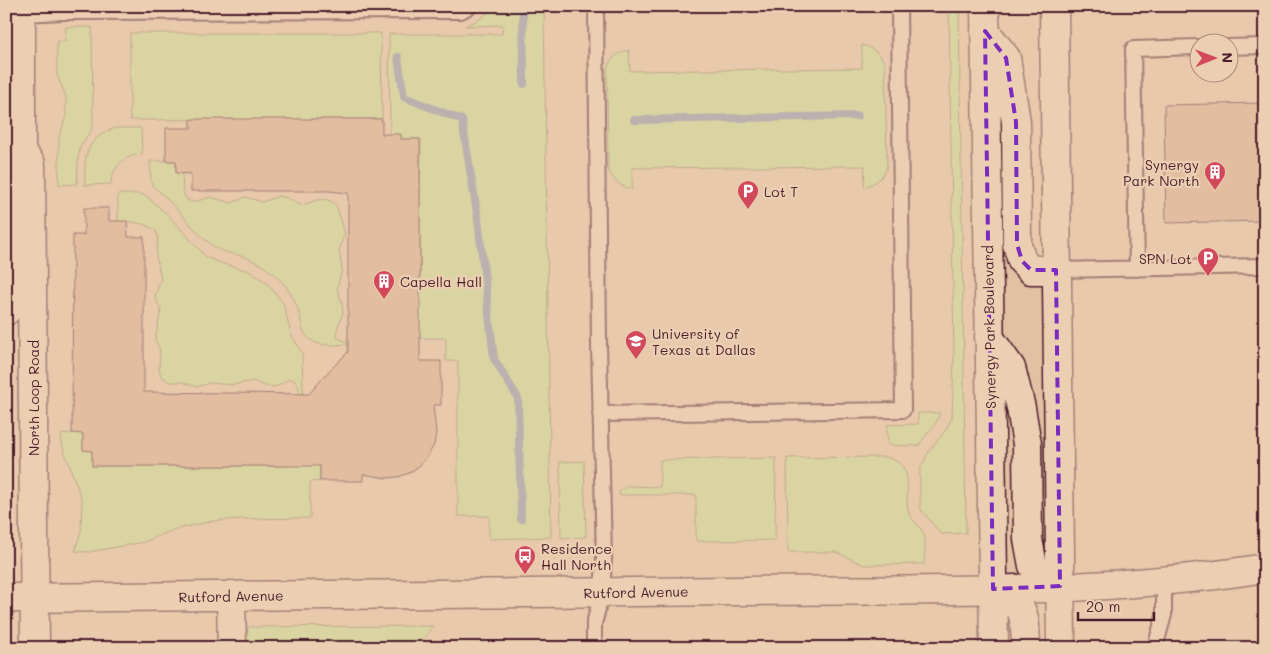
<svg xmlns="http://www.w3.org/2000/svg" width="1271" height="654" font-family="Mali,sans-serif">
<rect width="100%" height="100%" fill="#eccfb2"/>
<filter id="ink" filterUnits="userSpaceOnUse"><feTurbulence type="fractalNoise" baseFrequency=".02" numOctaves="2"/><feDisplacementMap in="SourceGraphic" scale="10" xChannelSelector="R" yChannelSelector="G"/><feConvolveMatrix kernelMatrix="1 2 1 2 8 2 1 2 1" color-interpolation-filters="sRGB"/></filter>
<g filter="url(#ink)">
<path fill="#e2c0a4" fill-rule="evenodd" d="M6,6H1265V648H6ZM1198,42H1228V72H1198Z"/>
<path fill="#c4d98e" stroke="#877c5c" d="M493,6H544L551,537L489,539V516H458V361H446V338H410L420,285V217L405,208H420L421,139H401L390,134L389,34H502L503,25L465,26C476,21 486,17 493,6Z
M949,6H959L966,533L941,534L920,508V470L929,451L945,431L952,418L954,357Z
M66,27H92L93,121C92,135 86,135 81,145C77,158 78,171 77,184L59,185V138L66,116V97L57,75V41H65Z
M130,33H381L382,119L130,120Z
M862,45C874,48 879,53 885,64L887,167C882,179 876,183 864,187L865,166L632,168V189C620,187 614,181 608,170L607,70C611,57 616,54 629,50L630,71L862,68Z
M115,128H141L142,154C125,155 112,166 111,184L85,185C84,156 85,139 115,128Z
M150,161H176V173L182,174L183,193L187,200L194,202L210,197L232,203L246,197L262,202L279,196L287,198L301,205C315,203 324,192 337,207L345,233L339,250L342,270L337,288L342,304L343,313L337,329V335L338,338L345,341L352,342V344C340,344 321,348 311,340C301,334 302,322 299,313C296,302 290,291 283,283C271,270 255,259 238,255C229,253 220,251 213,246C191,229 175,203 153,186L151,181Z
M118,194H141L146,196L167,214L207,258L224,264L249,271L267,283L283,303L291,334L302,353L303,394H300L298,385L293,379C287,379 286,380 281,384C272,390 262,385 253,381L233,385L210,383L197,387L183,382H170L161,376L159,369L160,350L155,340L161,310L155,297L161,278L156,257L158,237L156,231L146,225L134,222L118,221Z
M918,413H940C937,426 925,433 919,446L888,445L887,425L918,424Z
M72,433L83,434V450L92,451V466H285L320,456V481L310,482V518L239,519L212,521L173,530L144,542L89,552L75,551L81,531L82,500L63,448L61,435Z
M887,457C916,467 904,486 908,510C909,518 919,525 923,532C927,540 924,555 924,564L864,565L836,552H788L787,458Z
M776,458L775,540L696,541V495H619L620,491L626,486L660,487V460Z
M584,461L586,537L561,538L560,462Z
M433,626L424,638L413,648H246L248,627Z"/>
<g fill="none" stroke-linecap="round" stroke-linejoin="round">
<path stroke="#7e8daa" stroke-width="8" d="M523,6L524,84
M398,57L404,97L462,120L478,219L494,359L518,398L521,519
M634,120L858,116"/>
</g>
<path fill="#d4a78b" stroke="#4a1f2b" d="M1265,103V221L1166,223L1164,105Z
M191,119H382V134H401V139H420V361H441V405H433L436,432L434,445L427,457L419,466L409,473L398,477L386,478L363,474V481H320V466H92V451L83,450V434L72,433L73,235H84V208H109V221H127L128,237H144V392L309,394L329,371L348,352V193L329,191H191V174L176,173V161H166V128H191Z"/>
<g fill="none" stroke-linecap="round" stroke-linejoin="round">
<g stroke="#4a1f2b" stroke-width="18">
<path id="lane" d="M21,14L65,12L461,11L470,6
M1228,47L1265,46
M1137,269L1133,49L1198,47
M1056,270L1265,266
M600,414L903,410L899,6
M594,648V624L602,593L604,559L599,345L596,6
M1155,648L1164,615V581"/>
</g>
<g stroke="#4a1f2b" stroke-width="31">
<path id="street" d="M21,6V151L31,164L35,648
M6,311L11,246L12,174
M231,595L232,648
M6,598C251,597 496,593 740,591C915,589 1092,596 1265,568"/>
</g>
<g stroke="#4a1f2b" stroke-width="31">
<path id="secondary" d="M985,6L994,648
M1054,6L1061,648
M985,31L1006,58L1016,122L1017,244L1022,261L1031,270H1056
M989,337L1011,368L1021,408L1027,444L1028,539L1033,566L1046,579L1060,586
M993,589C1026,604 1025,613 1026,648"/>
</g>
<use href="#lane" stroke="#eccfb2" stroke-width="14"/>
<use href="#street" stroke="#eccfb2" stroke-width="28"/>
<use href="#secondary" stroke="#eccfb2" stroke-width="28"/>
</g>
</g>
<path d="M0 0H1271V654H0ZM985,31L1006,58L1016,122L1017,244L1022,261L1031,270H1056L1060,586L993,589Z" fill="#eccfb2" fill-opacity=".55" fill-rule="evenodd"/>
<path fill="none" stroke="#7b2cbf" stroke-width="4" stroke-dasharray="10 6" stroke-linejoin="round" d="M985,31L1006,58L1016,122L1017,244L1022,261L1031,270H1056L1060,586L993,589Z"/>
<defs>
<g id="building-pin" transform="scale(1.125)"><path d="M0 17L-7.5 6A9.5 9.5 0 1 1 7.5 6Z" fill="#d1495b" stroke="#eccfb2"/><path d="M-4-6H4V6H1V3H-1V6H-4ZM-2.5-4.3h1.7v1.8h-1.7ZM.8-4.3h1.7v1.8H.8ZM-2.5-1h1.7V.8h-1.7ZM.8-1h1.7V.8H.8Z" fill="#fff"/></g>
<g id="parking-pin" transform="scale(1.125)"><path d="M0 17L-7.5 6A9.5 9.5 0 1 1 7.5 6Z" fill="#d1495b" stroke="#eccfb2"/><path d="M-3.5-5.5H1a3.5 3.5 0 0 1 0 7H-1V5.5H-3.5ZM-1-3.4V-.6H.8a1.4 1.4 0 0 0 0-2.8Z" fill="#fff"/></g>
<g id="university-pin" transform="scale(1.125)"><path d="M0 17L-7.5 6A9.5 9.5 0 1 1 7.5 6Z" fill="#d1495b" stroke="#eccfb2"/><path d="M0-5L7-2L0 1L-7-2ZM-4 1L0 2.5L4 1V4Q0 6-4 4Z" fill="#fff"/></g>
<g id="bus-pin" transform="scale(1.125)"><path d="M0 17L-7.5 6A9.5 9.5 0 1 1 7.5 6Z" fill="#d1495b" stroke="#eccfb2"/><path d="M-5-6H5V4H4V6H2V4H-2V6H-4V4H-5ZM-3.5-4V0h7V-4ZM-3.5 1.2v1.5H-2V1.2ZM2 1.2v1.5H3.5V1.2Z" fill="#fff"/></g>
</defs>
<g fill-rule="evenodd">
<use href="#building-pin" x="1215" y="172"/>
<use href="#parking-pin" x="748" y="191"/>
<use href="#parking-pin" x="1208" y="258"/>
<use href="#building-pin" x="384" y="281"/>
<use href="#university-pin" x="636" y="341"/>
<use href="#bus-pin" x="525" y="556"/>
</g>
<g text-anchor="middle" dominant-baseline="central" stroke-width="4.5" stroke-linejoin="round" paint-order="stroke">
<g font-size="14" fill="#4a1f2b" stroke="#eccfb2" text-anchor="start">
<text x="1199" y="164" text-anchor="end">Synergy<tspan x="1199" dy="16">Park North</tspan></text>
<text x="764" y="191">Lot T</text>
<text x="1192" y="258" text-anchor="end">SPN Lot</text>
<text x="400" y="281">Capella Hall</text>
<text x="652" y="333">University of<tspan x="652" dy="16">Texas at Dallas</tspan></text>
<text x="541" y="548">Residence<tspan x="541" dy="16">Hall North</tspan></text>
</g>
<g font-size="14" fill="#4a1f2b" stroke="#eccfb2">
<text transform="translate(989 327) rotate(-91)">Synergy Park Boulevard</text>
<text transform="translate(33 398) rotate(-90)">North Loop Road</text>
<text transform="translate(636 592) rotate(-1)">Rutford Avenue</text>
<text transform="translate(231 596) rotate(-1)">Rutford Avenue</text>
</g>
</g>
<rect width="1271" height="654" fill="none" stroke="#eccfb2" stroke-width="25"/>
<rect x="12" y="12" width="1246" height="629" fill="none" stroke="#4a1f2b" stroke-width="2" filter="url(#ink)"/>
<g transform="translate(1214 58) rotate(89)"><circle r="24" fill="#eccfb2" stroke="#ab897c"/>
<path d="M0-4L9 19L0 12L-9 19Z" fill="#d1495b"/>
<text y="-8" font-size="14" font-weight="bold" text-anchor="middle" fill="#4a1f2b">N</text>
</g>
<path d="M1078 612v8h76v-8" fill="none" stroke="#4a1f2b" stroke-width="2.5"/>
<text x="1086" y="612" font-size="15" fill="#4a1f2b" stroke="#eccfb2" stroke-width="4" paint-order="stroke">20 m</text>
</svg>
